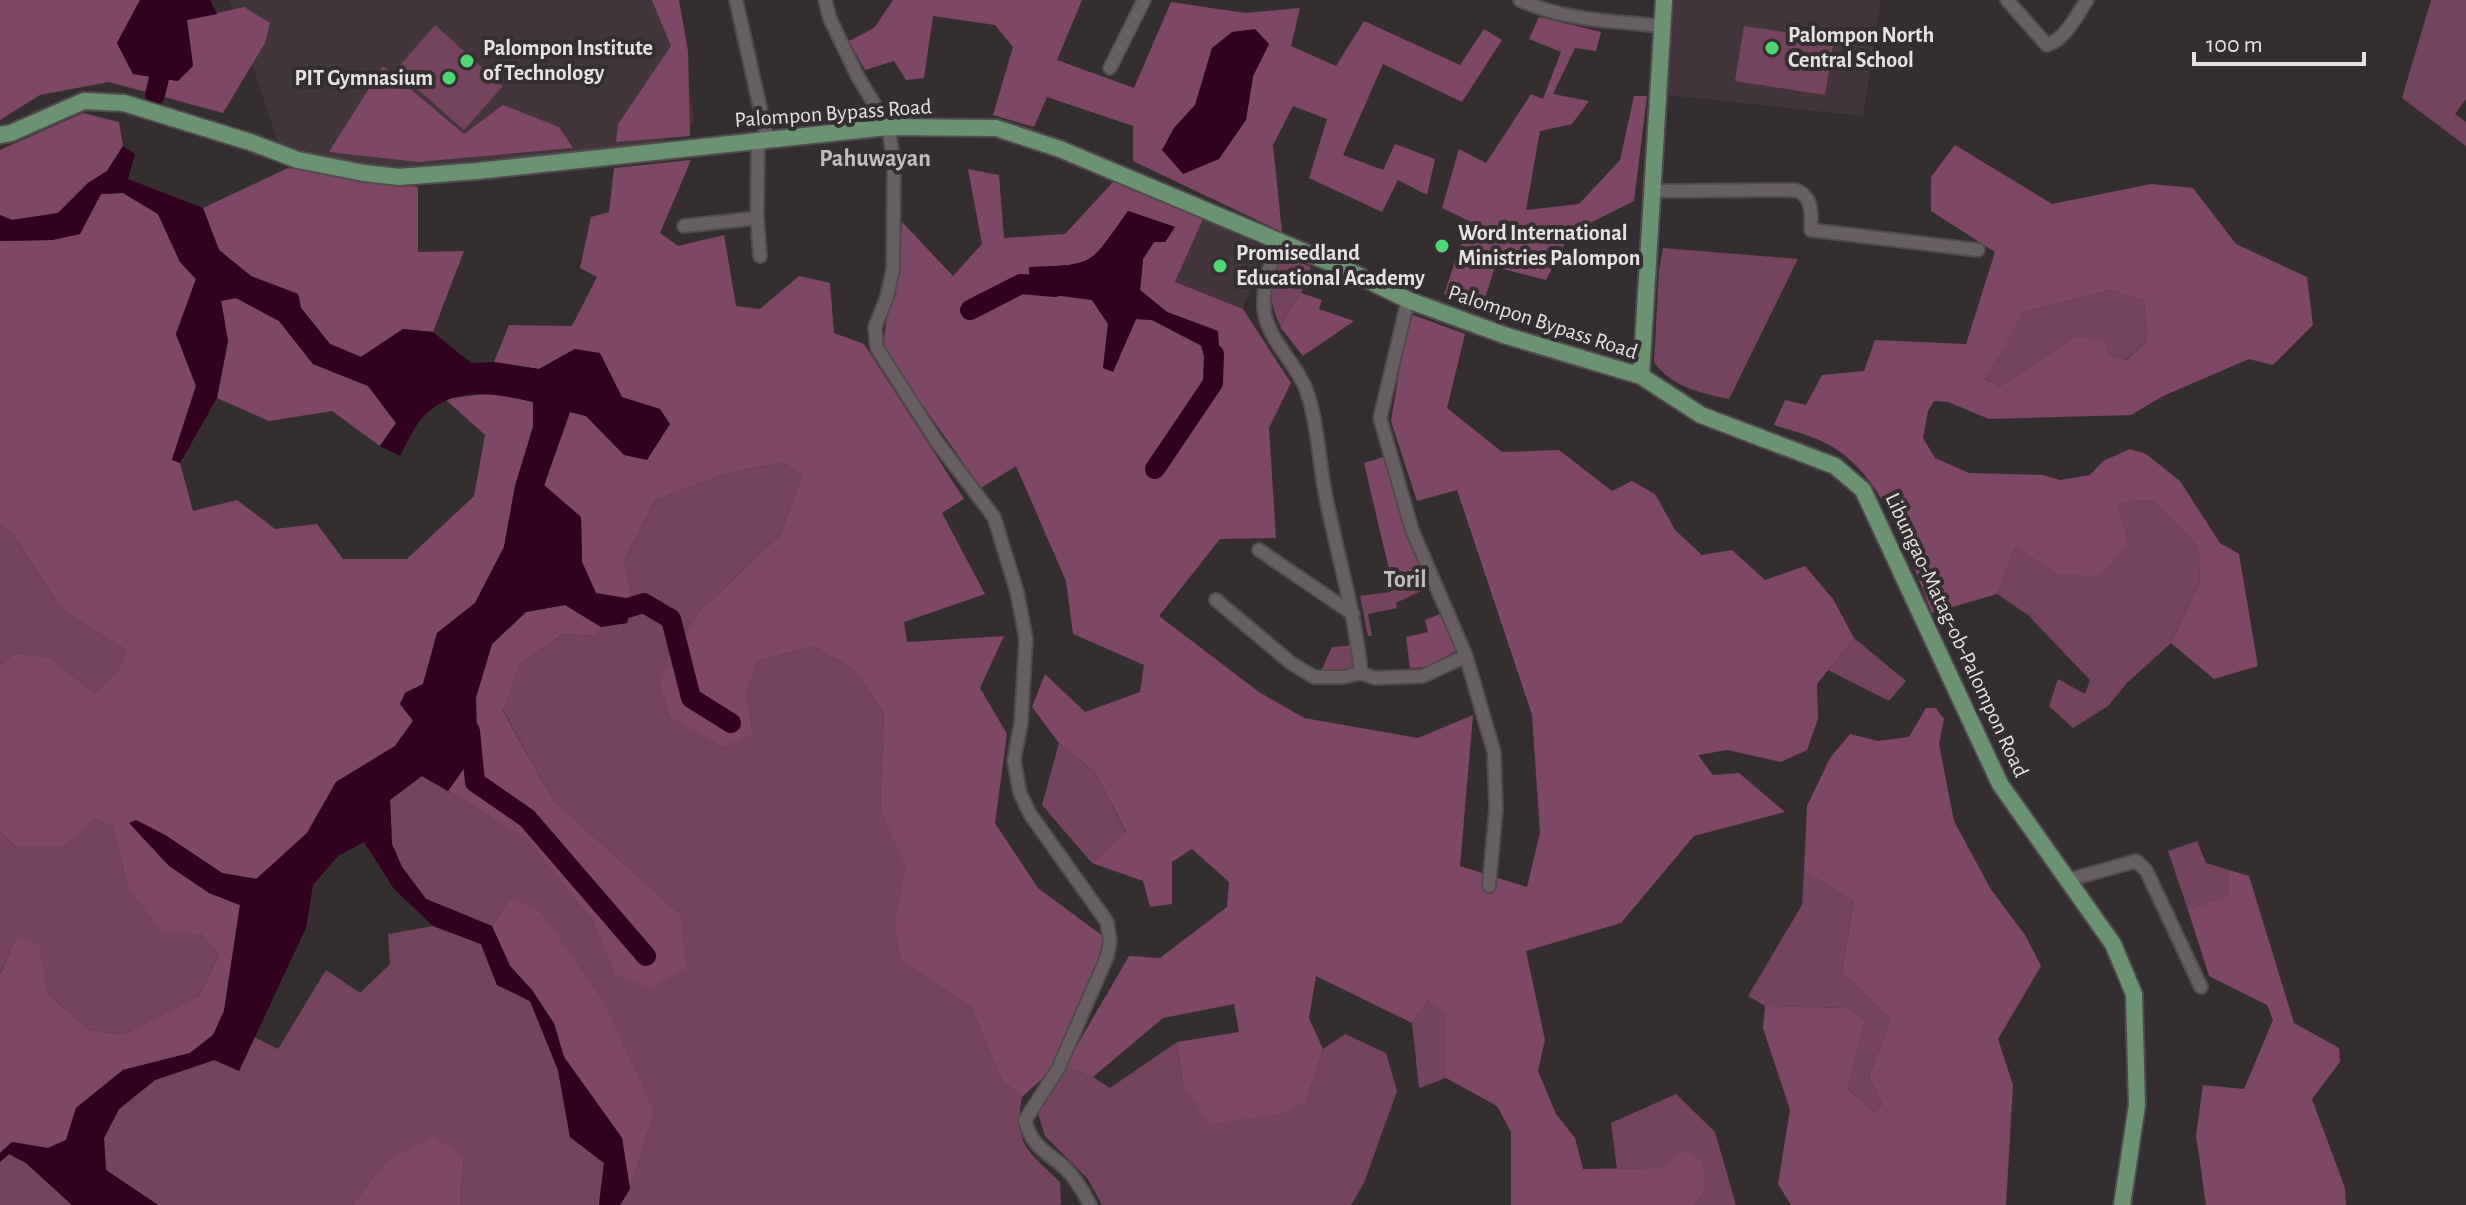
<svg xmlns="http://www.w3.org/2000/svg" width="2466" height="1205" font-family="'Alegreya Sans',sans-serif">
<rect width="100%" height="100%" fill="#352e31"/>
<path fill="#42353c" d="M230,0H672L695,121L656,145L397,168L281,151Z
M1674,0H1881L1863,116L1667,95Z
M1204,217L1264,247L1243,309L1175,282Z"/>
<path fill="#74445e" d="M2431,0H2466V99L2455,114L2466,122V146L2402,98Z
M435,25L503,86L464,130L396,70Z
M1744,26L1834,39L1825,95L1735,81Z
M1663,248L1798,259L1729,399C1700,393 1672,387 1654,362L1659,270Z
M1280,253L1311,267L1301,293L1287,314L1281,328C1267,295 1268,287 1280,253Z
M2110,290L2144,301L2147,341L2125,360L2109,356L2073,338L2000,386L1984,378L2024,312Z
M784,462L801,477L781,534L699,612L753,733L746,695L757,662L813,646L853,669L884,713L880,810L907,866L894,927L901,959L971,1007L1002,1081L1022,1097C1013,1145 1028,1151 1060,1182L1061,1204L1059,1205H620L630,1189L654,1112L510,898L492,926L426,899L402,867L392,844L390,799L422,776L528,838L593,921L617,975L680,914L553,800L503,710L518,664L565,634L595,636L601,627L627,623L632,599L624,560L655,500L727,473Z
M2152,500L2198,545L2200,582L2171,643L2127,683L2108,706L2073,728L2049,706L2058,679L2085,694L2090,680L2028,615L1997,594L2015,547L2056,574L2116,503Z
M0,526L12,532L61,609L126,650L119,670L94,693L50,658L14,653L0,666Z
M1428,573L1433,585L1396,603L1397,608L1368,614L1372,636H1368L1360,596L1390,592L1392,582Z
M1854,638L1906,681L1889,701L1828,670Z
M1355,645L1357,668L1352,673H1320L1332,647Z
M1059,743L1095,772L1126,833L1092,863L1042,805Z
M94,819L112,826L128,887L201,934L219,954L199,996L122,1035L89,1030L47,993L16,937L0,973V832L15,846Z
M2197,841L2206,863L2229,870L2230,895L2188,910L2168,851Z
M1804,871L1854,901L1842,972L1890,1020L1869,1078L1882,1104L1875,1113L1847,1088L1846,1008L1765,1006L1748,996L1802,905Z
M433,926L481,944L497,985L530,1001L558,1070L570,1137L604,1163L599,1205H460L464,1157L386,1162L352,1205H158L106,1170L104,1138L119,1109L155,1080L215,1060L239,1070L254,1037L278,1049L326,970L360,993L390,964L388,934Z
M1428,1001L1446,1012V1078L1419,1088L1412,1023Z
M1345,1034L1386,1053L1397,1091L1364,1183L1351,1205H1102L1088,1179L1045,1136L1037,1110L1065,1066L1093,1077L1110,1088L1177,1042L1183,1082L1306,1101L1323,1049Z
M1676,1094L1715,1132L1736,1205H1695L1706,1190L1703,1164L1687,1151L1660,1168L1617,1169L1611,1123Z
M9,1154L26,1163L72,1205H0V1162Z"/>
<path fill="#7e4765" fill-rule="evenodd" d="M0,0H140L117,43L133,74L177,81L193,66L187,20L244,7L270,23L265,43L223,113L109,82L40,95L0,120Z
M652,0H679L688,51L690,136L616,142L618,124L671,46Z
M893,0H1082L1057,60L1134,88L1171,2L1245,13L1300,8L1291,46L1336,66L1364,21L1460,65L1484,29L1502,40L1462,102L1383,64L1343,155L1383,170L1395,144L1435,159L1427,195L1398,180L1382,212L1309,178L1327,119L1293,106L1273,145L1282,232L1133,161V126L1047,97L1034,127L993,115L1013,47L995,25L933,16L924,78L906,80L894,61L865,70L849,41L874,28ZM1269,44L1253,76L1246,120L1174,128L1195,105Z
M1539,17L1601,32L1596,51L1575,48L1553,94L1589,101L1572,124L1540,131L1526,210L1579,204L1620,160L1634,96H1647L1634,201L1570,233L1546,280L1495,267L1481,310L1444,294L1469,221L1442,208L1459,149L1486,163L1531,94L1543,99L1561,52L1529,39Z
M383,66L464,134L503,105L559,127L573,148L418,162L329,152Z
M83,113L119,122L123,146L107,171L88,183L58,213L12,220L0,215V150Z
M1955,145L2052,204L2151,184L2193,188L2236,244L2307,277L2313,325L2273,365L2249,359L2163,396L2131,415L1989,419L1948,402L1934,401L1928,411L1923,438L1935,458L1969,473L2043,475L2060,480L2090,475L2103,461L2130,449L2146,454L2180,481L2220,543L2239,554L2258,666L2214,679L2171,643L2200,582L2198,546L2152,500L2117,503L2128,543L2100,576L2056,574L2015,547L1997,594L1932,613C1908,555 1883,468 1821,441C1806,434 1789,430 1774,425L1785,400L1806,405L1822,375L1864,371L1875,340L1966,344L1995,252L1931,211V177ZM2110,290L2144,301L2147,341L2126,360L2109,356L2105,340L2073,338L2000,386L1985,379L2024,312Z
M691,160L660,233L678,246L724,235L736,306L760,309L799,276L830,283L834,333L864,344L964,499L942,513L985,594L904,622L907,642L1004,636L980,688L1007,734L995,823L1038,888L1104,937L1090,987L1054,1068L1022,1097L1002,1081L971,1007L901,960L894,927L906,866L880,810L884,713L853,669L813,646L757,662L746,695L753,733L724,747L670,717L660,682L699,612L781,534L801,477L784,462L727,473L655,500L624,560L632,599L596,594L582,562L581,517L544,486L570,412L586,416L624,455L660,409L622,398L575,349L539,369L494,362L509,325L572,326L597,277L580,268L591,217L609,212L614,168Z
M288,168L418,187V252L464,251L433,332L403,329L361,357L330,344L301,308L298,294L251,276L219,250L203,208Z
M968,169L999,175L1004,238L1065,234L1115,180L1204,217L1175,282L1243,309L1291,383L1269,428L1276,538L1220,539L1159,616L1259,692L1304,718L1418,738L1473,715L1460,866L1527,887L1540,833L1532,715L1457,490L1417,501L1391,421L1405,336L1413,315L1465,334L1447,408L1502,452L1559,450L1612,491L1632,481L1655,494L1675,530L1702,555L1732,550L1765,580L1805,566L1833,599L1854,638L1817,684L1818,719L1807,750L1781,762L1727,750L1698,755L1713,775L1739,773L1785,812L1694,836L1621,923L1526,951L1545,1040L1538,1071L1556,1114L1575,1138L1583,1169L1660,1168L1687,1150L1703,1163L1706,1190L1695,1205H1511V1132L1497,1106L1446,1078L1445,1012L1428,1001L1412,1023L1316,976L1309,1018L1323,1049L1306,1101L1279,1114L1209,1124L1183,1082L1177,1042L1239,1032L1234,1004L1163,1018L1093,1077L1065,1066L1129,956L1160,958L1227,907L1229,882L1192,849L1172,862V904L1150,907L1143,881L1092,863L1126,832L1095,772L1059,743L1032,707L1045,674L1085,712L1140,692L1144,665L1073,634L1066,581L1016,466L981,488L883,349C887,306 899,265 902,222L953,276L982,244ZM1128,211L1175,227L1165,242L1154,241L1143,259L1140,290L1167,312L1218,331L1206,401L1198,397L1207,367L1201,346L1152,320L1136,319L1113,371L1103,368L1108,324L1092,300L1029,267C1097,265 1089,265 1128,211Z
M123,193L158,214L180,262L196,279L176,334L196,386L172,459L180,463L193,511L237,500L275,529L317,524L343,559H407L474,496L485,435L445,399L493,393L534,402L533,427L515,486L504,547L475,603L437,633L423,684L405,693L413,721L395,746L336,782L307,833L257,879L222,873L165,835L136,820L209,893L240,905L224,1011L213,1035L190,1053L123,1070L76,1108L66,1140L48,1148L12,1142L0,1153V974L16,937L39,945L47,993L89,1030L122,1035L199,996L219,954L201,934L162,931L128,887L112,826L94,819L62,847L15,846L0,832V666L14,653L50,658L94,693L119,670L126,650L61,609L12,532L0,526V241L53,240L101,194Z
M1301,293L1322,300L1319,309L1354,321L1303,356L1281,328L1287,314Z
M237,298L279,321L313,364L368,386L396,423L380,446L332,411L269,421L217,398L228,341L221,300Z
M1387,456L1428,573L1392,582L1364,463Z
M565,605L601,627L596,636L564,634L519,664L503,711L553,800L680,914L686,968L650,988L616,975L593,921L528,839L448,791L477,750L476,698L492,644L526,612Z
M1445,612L1459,649L1427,667L1410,668L1406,637L1428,632L1425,620Z
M1926,708H1936L1944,719L1939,744L1954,821L1990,888L2025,935L2041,966L1998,1039L2013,1085L2006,1205H1791L1778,1184L1790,1110L1763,1028L1765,1006L1846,1008L1865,1020L1847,1088L1875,1113L1882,1104L1869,1078L1890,1020L1842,972L1854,901L1804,871L1807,806L1830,758L1850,734L1878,741L1909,737Z
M2229,870L2249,876L2294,1023L2339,1048L2340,1062L2312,1099L2345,1188L2346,1205H2206L2196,1135L2203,1085L2244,1089L2273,1020L2267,1005L2209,976L2188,910L2229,895Z
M510,898L540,911L604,1003L654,1112L630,1189L622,1138L564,1057L554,1023L532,990L510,966L492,926Z
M434,1137L464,1157L460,1205H352L386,1162Z"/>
<path fill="#310120" d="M140,0H210L217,14L187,20L193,66L178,81L133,74L117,43Z
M1255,29L1269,44L1253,76L1246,120L1219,159L1183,174L1162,150L1174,128L1195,105L1212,48L1232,32Z
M123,146L135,154L128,179L203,208L219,250L251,276L298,294L301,308L330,344L361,357L403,329L433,332L471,363L494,362L539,369L575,349L600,353L622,397L660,409L670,424L647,460L624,455L586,416L570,412L544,485L581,517L582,562L596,593L632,599L627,623L601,627L565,605L526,612L492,644L476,697L477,750L448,791L422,776L390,800L392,844L402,867L426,899L492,926L510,966L532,990L554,1024L564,1057L622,1138L630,1189L620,1205H599L604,1163L570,1137L558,1070L530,1001L497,985L481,944L433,926L394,889L364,842L338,856L313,885L306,928L239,1071L214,1060L155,1080L119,1109L104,1138L106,1170L158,1205H72L26,1163L9,1154L0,1162V1153L12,1142L48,1148L66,1140L76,1108L123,1070L190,1053L213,1035L224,1011L240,905L209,893L169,866L129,823L136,820L165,835L222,873L256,879L307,833L336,782L395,746L413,721L400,704L405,693L423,684L437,633L475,603L504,547L515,486L533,427V402C492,393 448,384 418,423C411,433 406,445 400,456L380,446L396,423L368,386L313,364L279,321L236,298L221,301L228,341L217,398L180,463L172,460L196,386L176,334L196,279L180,262L158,214L123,193L101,194L80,234L53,240L0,241V215L12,220L58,213L88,183L107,171Z
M1128,211L1175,227L1165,242H1154L1143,259L1140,290L1167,312L1218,331L1220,360L1206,401L1198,397L1207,367L1201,345L1152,320L1136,319L1113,372L1103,368L1108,324L1092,300L1030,292L1029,267C1097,265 1089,265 1128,211Z"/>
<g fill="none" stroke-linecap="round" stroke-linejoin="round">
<path stroke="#310120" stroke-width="20" d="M154,0L159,78L155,95
M970,310L1021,284L1055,287
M1155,469L1213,383L1214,354
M607,614L644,603L671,619L691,698L731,723
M470,731L475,782L527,818L646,956"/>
<g stroke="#514b4e" stroke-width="16">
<path id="minor" d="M736,0L767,139
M825,0L830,19L858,77L888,127L894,161L893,269L887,297L875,327L877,348L937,442L994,517L1017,592L1026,639L1021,723L1014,760L1020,793L1030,814L1107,922L1110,941L1107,957L1058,1069L1025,1120C1031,1146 1047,1152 1065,1168C1074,1177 1084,1193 1090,1205
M1520,0C1565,21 1614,21 1662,26
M2007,0L2047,45C2066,39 2076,16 2087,0
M1110,68L1144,0
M758,139L757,218L760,256
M1653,191L1796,190C1814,198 1811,213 1811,230L1978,250
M684,226L757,218
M1278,242C1271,264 1262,285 1264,308C1265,336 1296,363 1306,389C1318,423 1319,463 1326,498C1338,557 1355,613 1361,673
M1408,300L1380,418L1412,530L1466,656L1494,752L1496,809L1489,886
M1259,550L1353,614
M1216,600L1291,663L1314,677H1343L1361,673L1375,678L1423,676L1466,656
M2068,880L2136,861L2146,870L2201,987"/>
</g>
<g stroke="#514b4e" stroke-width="20">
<path id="major" d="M0,135L11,133L84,101L124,103L250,142L298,160L364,173L399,177L477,171L888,127L996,128L1060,149L1345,269L1408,300L1504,335L1641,376L1701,415L1835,466L1863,490L2000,784L2113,944L2134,994L2137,1105L2122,1205
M1641,376L1664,0"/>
</g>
<use href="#minor" stroke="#675f63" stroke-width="12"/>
<use href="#major" stroke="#6b9372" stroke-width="16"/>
</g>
<g fill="#50d674" stroke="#352e31" stroke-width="3">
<circle cx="1772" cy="48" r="8"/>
<circle cx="467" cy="61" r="8"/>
<circle cx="449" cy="78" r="8"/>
<circle cx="1442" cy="246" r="8"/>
<circle cx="1220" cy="266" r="8"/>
</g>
<g text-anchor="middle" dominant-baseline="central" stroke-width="8" stroke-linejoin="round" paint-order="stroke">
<g font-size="22" font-weight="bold" fill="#e6e1e3" stroke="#352e31" text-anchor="start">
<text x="1788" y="35">Palompon North<tspan x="1788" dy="25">Central School</tspan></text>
<text x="483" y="48">Palompon Institute<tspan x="483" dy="25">of Technology</tspan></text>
<text x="433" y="78" text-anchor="end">PIT Gymnasium</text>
<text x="1458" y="233">Word International<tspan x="1458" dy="25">Ministries Palompon</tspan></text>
<text x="1236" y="253">Promisedland<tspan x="1236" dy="25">Educational Academy</tspan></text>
</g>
<g font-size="22" fill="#e6e1e3" stroke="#352e31">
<text transform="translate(833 113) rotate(-4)">Palompon Bypass Road</text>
<text transform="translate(1543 322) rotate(18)">Palompon Bypass Road</text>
<text transform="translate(1957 635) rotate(65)">Libungao-Matag-ob-Palompon Road</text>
</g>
<g font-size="24" font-weight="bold" fill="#c4bbbf" stroke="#352e31">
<text x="875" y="159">Pahuwayan</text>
<text x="1405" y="580">Toril</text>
</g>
</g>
<path d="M2194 52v12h170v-12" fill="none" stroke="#e6e1e3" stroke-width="4"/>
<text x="2206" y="52" font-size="24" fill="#e6e1e3" stroke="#352e31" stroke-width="6" paint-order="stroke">100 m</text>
</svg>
